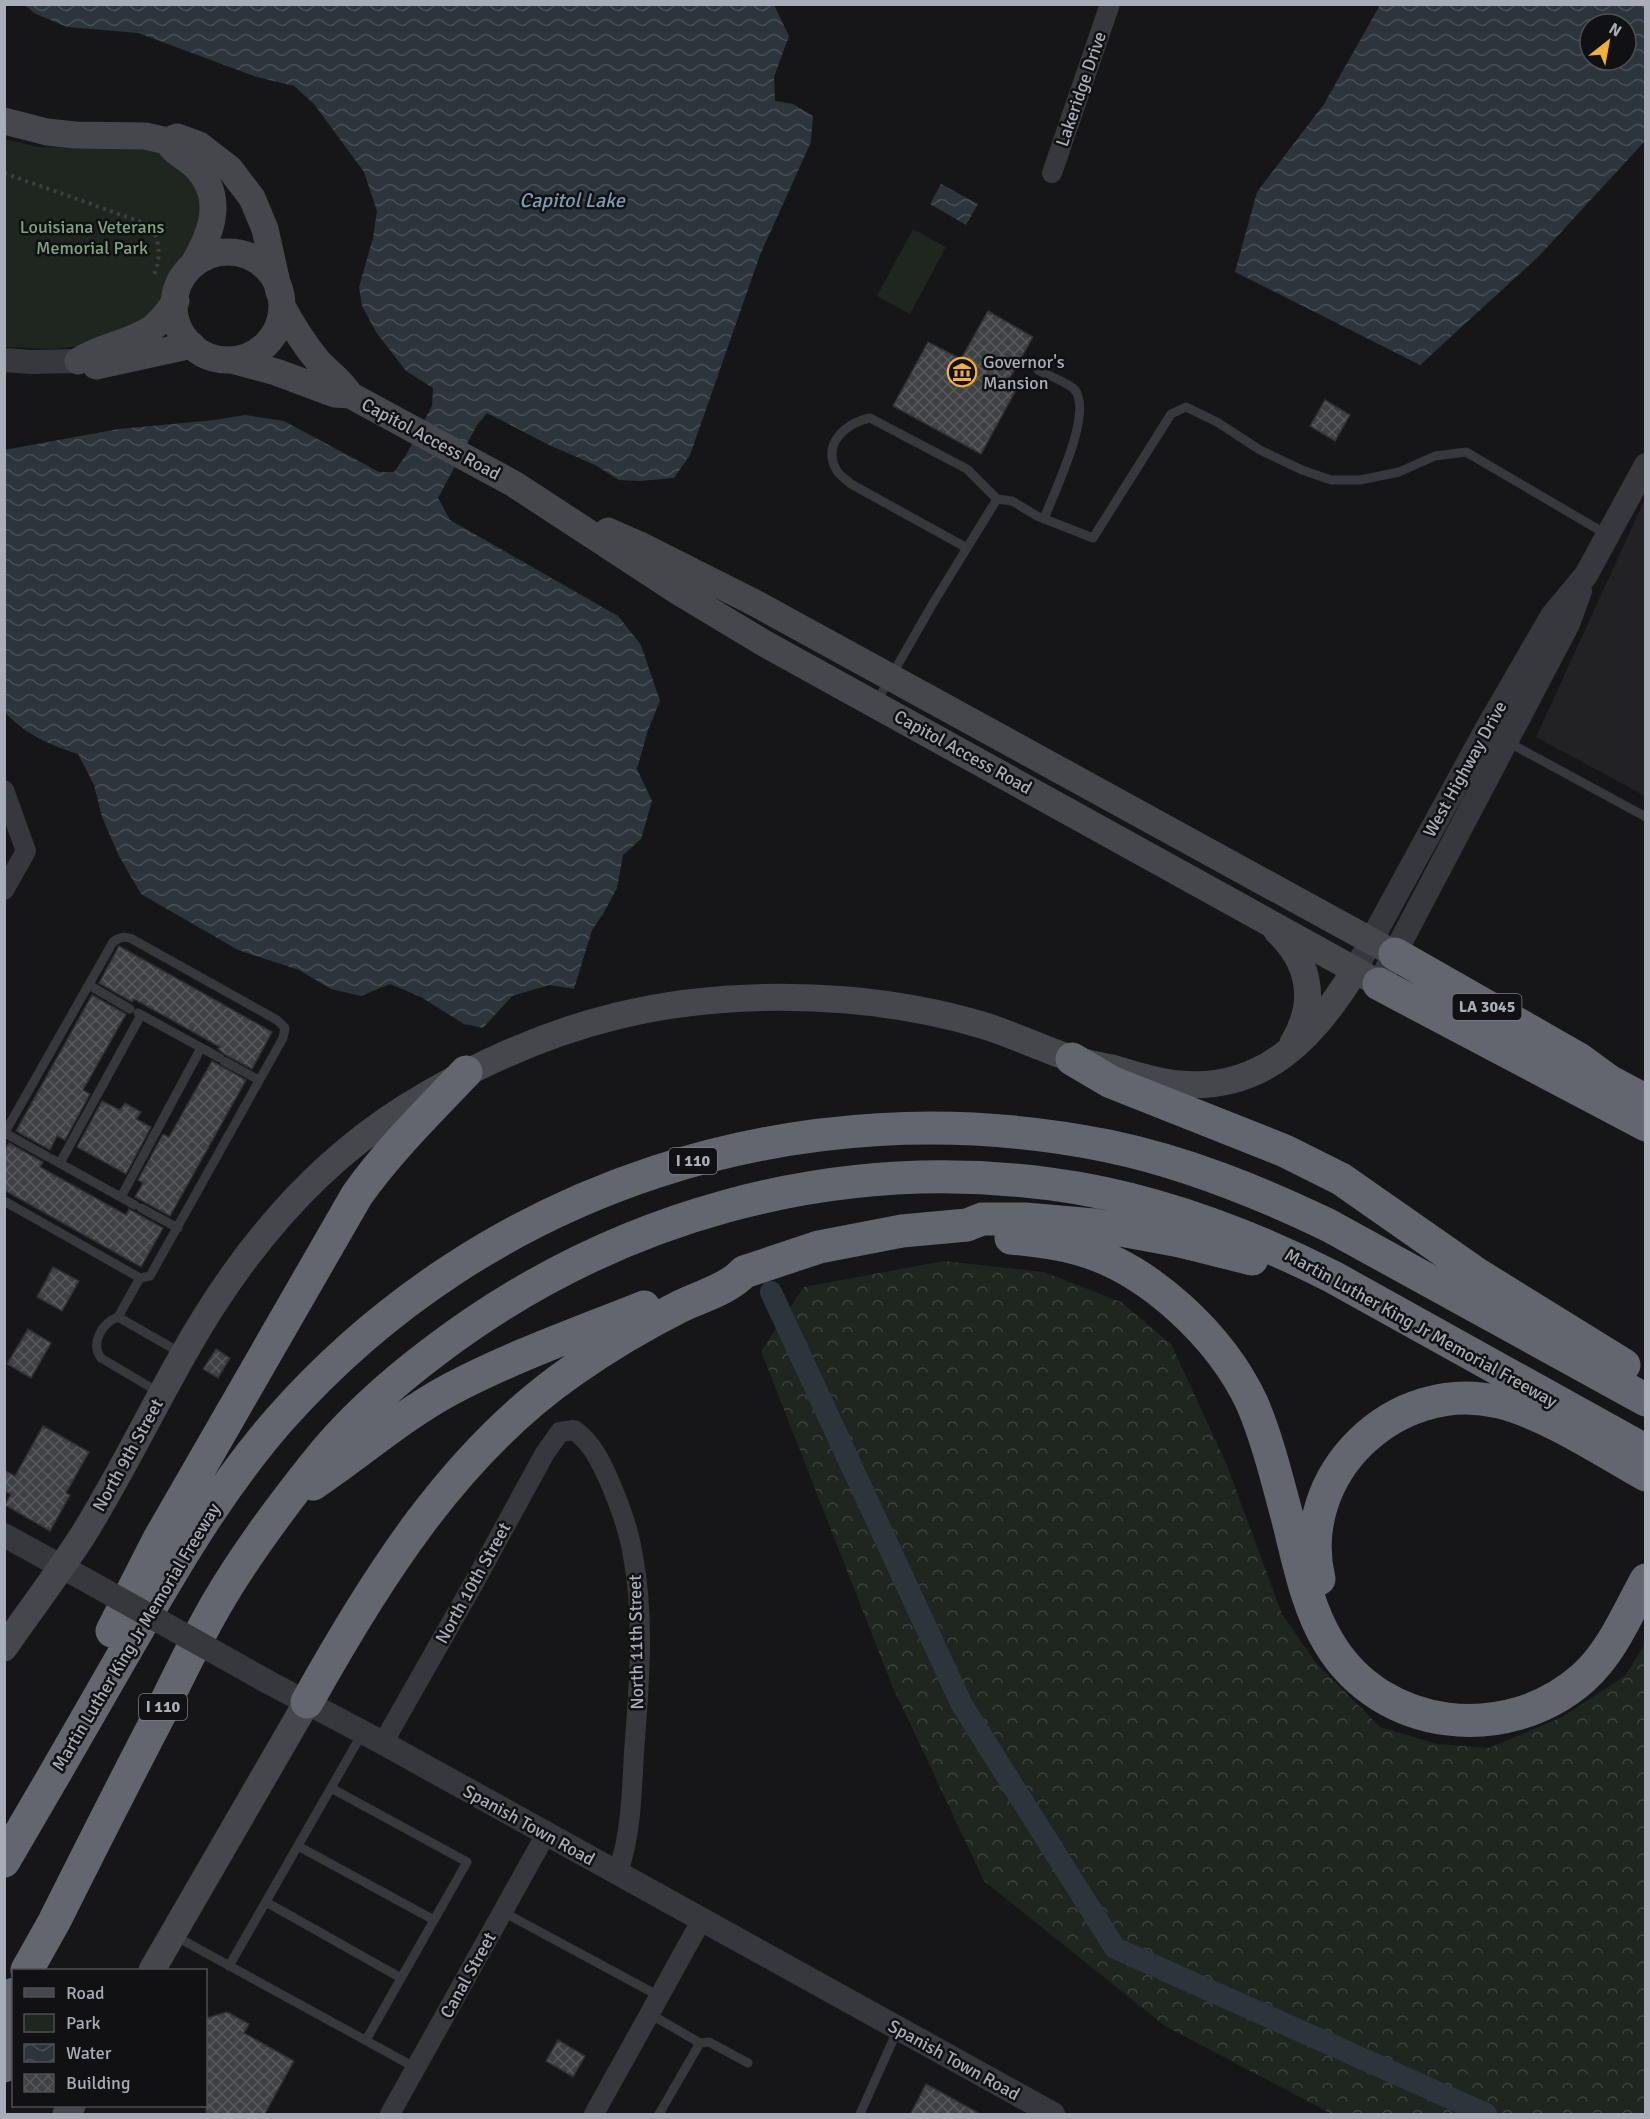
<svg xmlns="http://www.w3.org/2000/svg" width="1650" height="2119" font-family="Signika,sans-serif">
<defs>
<pattern id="forest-crowns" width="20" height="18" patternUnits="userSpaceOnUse" patternTransform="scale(1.5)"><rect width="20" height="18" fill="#1e261f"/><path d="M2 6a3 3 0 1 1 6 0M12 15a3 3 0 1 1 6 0" fill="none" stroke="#3c433d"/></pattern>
<pattern id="water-waves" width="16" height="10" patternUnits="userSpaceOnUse" patternTransform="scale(1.5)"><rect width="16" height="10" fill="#2c353c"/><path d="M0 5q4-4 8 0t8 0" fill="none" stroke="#485056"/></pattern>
<pattern id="building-cross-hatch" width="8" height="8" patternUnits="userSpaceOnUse" patternTransform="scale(1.5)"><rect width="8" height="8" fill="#404145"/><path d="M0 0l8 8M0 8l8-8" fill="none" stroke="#595a5e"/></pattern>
</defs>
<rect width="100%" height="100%" fill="#161618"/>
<path fill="#222225" d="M1645,499V796L1536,737Z"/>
<path fill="url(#forest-crowns)" d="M944,1261L1044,1272L1121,1302L1171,1344L1226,1463L1282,1614L1316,1663L1380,1727L1437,1744L1489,1748L1562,1717L1625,1676L1645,1644V2114H1332L1165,2026L984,1881L891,1683L761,1351L804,1287Z"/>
<path fill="#1e261f" d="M4,139L38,147L144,149L158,152L185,166L204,205L189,255L176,268L162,302L147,321L78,346L55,349L5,347Z
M913,229L946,247L910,314L877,296Z"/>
<path fill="url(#water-waves)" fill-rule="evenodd" d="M25,5H774L789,36L774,77L775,101L793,104L813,116L811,142L760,255L690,455L674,478L640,481L619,480L595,465L549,445L487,413L477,425L438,498L450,520L618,616L641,645L660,701L648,730L637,769L652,801L641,839L623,855L617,888L603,914L592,930L574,989L549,985L512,996L483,1028L464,1024L421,997L390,984L361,996L331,989L299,970L238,950L141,894L119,856L102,817L94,785L78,754C50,745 24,734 5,712L4,450L119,429L215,420L245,415L284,421L379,472H394L406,455L432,406L433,388L406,371L376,332L362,306L359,287L373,238L377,211L364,172L314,104L294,86L257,77L138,33L67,27L34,13Z
M1380,5H1645V141L1539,256L1420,365L1235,272L1257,192L1324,104ZM1590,24H1626V60H1590Z
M941,184L978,204L966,225L930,204Z"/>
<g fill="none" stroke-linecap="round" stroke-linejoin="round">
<path stroke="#2c353c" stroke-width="22" d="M771,1292L962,1705L1115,1948L1486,2114"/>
</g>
<path fill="url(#building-cross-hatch)" stroke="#303034" stroke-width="1.5" d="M988,311L1033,337L1006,385L1016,390L981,454L893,406L928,342L961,359Z
M1325,400L1350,415L1335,441L1310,426Z
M119,946L272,1032L252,1069L226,1055L218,1049L220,1047L134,999L132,1002L99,983Z
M92,995L126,1014L83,1090L90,1094L65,1140L57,1136L50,1150L16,1131Z
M212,1061L246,1080L170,1216L135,1197L143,1183L138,1180L163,1134L169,1137Z
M102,1101L120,1110L125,1103L141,1112L136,1119L151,1127L126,1174L77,1147Z
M9,1143L43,1162L40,1167L126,1215L129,1209L163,1228L141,1267L4,1190V1151Z
M53,1267L79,1281L62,1311L37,1297Z
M28,1329L51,1343L31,1378L7,1364Z
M216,1349L230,1358L218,1378L203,1369Z
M43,1426L89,1452L66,1493L70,1495L50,1531L5,1505L11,1494L4,1491V1470L15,1476Z
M227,2012L249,2024L244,2033L294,2061L264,2115H206V2018Z
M558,2040L585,2056L573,2077L546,2061Z
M926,2084L982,2115H910Z"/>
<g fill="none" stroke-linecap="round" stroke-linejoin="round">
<path stroke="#3d3f44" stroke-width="4" stroke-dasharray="3 4.5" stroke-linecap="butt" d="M4,173L147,224C161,236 161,259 154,275"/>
<path stroke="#37383d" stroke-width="9" d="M1038,370C1047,375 1069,383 1075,390C1093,414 1054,492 1044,519
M967,548L851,484C847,480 840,476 837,471C821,444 846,423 870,418L967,469L997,499
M877,701L932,605L997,499L1012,501L1037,516L1093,538L1171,414L1186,407L1217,422L1260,450L1302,470L1331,480H1360L1399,472L1435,456L1466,452L1606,534
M1506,741L1646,817
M89,985L130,1009
M138,1013L220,1058
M224,1061L259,1080
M5,1133L48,1157
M4,1134L113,942C120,937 124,936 132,939L277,1020L285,1028L283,1038L150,1276L140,1278L4,1201
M52,1159L135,1205
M60,1163L141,1015
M121,1197L201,1048
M141,1208L178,1228
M118,1317L140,1278
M160,1393L101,1358C90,1343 102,1323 118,1317L181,1353
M331,1788L467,1862L366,2040
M298,1846L434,1920
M266,1902L401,1978
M503,1912L659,1996
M175,1936L416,2068
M229,1966L363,1732
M650,2014L700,2043L659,2114
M700,2043L709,2042L748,2063
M860,2114L898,2029"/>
<path stroke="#37383d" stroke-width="20" d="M1052,173L1110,4
M4,790L26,851L4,890
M383,1743L475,1581L545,1453L560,1432L574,1430C591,1442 600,1460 608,1478C619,1503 629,1529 633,1556C645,1620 639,1687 634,1752C632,1788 631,1840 617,1873
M390,2114L546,1834
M594,2114L701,1921"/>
<path stroke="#37383d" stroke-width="24" d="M4,360L31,362L78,361
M1387,968L1568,624L1580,591
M1355,970L1486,730L1552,616L1586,575L1646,465
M4,1535L93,1584
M268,1682L383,1743L1053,2114"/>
<path stroke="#45474d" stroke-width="27" d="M4,121L47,132L75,135L145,136L167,141L177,137L199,145L230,169L252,198L265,229L279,292
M167,141C173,152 184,156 194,165C225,195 213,231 194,263
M174 306a54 54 0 1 1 108 0a54 54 0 1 1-108 0Z
M282,306C292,325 304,344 318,361C329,373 341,380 350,395
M78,361C101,346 128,344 151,329C161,322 168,312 176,301
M235,361L276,372L335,394L350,395L514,484L679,592L762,642L1371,979
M96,366L192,345
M608,531L640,545L757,604L1395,954
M1277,931C1311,964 1317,1003 1293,1043
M4,1648C30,1610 58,1574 83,1535C119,1477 149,1415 183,1355C237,1258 310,1168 405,1108C546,1020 680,987 847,1000C892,1004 938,1012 982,1025C1012,1034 1040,1048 1070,1058C1084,1063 1098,1065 1112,1068C1134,1074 1156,1082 1179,1084C1264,1092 1315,1036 1355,970
M152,1970L307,1702
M66,2114L72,2106"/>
<path stroke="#63666e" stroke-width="33" d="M1395,954L1579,1059L1609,1081L1639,1097
M1379,984L1646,1125
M1072,1059L1111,1082L1285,1151L1341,1179L1477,1274L1624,1365
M1011,1238C1034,1240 1057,1243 1079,1249C1150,1269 1221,1337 1252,1403C1266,1436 1275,1471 1284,1505C1297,1551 1304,1602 1329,1643C1382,1732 1507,1745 1583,1678C1612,1652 1627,1614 1646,1580
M313,1484C359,1453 401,1416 449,1390C511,1357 579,1333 644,1307
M1319,1579C1294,1474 1396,1377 1499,1402C1546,1413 1603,1451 1646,1475
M112,1631L159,1539L357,1195C389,1150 428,1112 466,1072
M307,1702C375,1580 454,1453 572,1371C606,1347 643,1325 681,1306C702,1296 728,1289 744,1272L819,1247L902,1231L967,1225L982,1219H1025L1094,1225L1180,1241L1252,1259
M4,1861C45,1791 86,1720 126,1650C172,1570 218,1490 279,1420C486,1185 802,1084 1108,1146C1185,1162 1257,1191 1328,1225L1646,1400
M27,1970L54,1922C90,1850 126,1779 163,1708C180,1673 197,1638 216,1605C245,1555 280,1508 316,1463C350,1420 392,1383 436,1350C613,1216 831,1155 1051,1184C1150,1197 1244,1232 1333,1277L1646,1451
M4,2010L14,1994
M4,2066L14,2040"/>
<path stroke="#37383d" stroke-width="24" d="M93,1584L268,1682"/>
</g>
<defs>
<g id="museum-ring" transform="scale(1.5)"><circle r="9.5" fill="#111113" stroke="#f2b134" stroke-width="1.5"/><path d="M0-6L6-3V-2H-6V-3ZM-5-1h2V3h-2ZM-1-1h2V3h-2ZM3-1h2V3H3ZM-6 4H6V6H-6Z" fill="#f2b134"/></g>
</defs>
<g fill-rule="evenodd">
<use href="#museum-ring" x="962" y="372"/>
</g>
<g text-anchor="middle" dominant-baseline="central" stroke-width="5" stroke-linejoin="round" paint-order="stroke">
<g fill="#111113" stroke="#7b7e86" stroke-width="1.5">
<rect x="1452.5" y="994" width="69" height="26" rx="4.5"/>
<rect x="669" y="1148" width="48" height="26" rx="4.5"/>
<rect x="139" y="1694" width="48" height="26" rx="4.5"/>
</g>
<g font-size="16" font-weight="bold" fill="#a8adb8">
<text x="1487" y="1007">LA 3045</text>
<text x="693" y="1161">I 110</text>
<text x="163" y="1707">I 110</text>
</g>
<g font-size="18" fill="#a8adb8" stroke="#111113">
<text transform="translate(1081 89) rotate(-71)">Lakeridge Drive</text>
<text transform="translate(431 439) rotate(28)">Capitol Access Road</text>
<text transform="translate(963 752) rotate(29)">Capitol Access Road</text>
<text transform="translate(1465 769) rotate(-61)">West Highway Drive</text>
<text transform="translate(1421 1328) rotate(29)">Martin Luther King Jr Memorial Freeway</text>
<text transform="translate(128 1455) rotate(-61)">North 9th Street</text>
<text transform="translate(473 1583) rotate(-61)">North 10th Street</text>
<text transform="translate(136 1637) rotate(-59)">Martin Luther King Jr Memorial Freeway</text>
<text transform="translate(636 1642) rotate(-91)">North 11th Street</text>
<text transform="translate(529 1825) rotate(29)">Spanish Town Road</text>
<text transform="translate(468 1975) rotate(-61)">Canal Street</text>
<text transform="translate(954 2060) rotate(29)">Spanish Town Road</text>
</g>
<g font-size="18" fill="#7fa381" stroke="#111113">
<text x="92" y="227">Louisiana Veterans<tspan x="92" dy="21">Memorial Park</tspan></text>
</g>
<g font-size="18" fill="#a8adb8" stroke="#111113" text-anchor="start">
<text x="983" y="362">Governor's<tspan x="983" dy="21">Mansion</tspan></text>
</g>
<g font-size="20" font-style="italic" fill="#7f9bb3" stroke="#111113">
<text x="572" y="200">Capitol Lake</text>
</g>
</g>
<rect width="1650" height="2119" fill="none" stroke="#a8adb8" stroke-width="12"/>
<rect x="12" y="1969" width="195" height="138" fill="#111113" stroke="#4d4f55" stroke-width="1.5"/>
<rect x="24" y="1988" width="30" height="9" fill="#45474d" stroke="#4d4f55" stroke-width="1.5"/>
<text x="66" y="1999" font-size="18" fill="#a8adb8">Road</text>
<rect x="24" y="2014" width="30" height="18" fill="#1e261f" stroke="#4d4f55" stroke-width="1.5"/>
<text x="66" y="2029" font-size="18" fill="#a8adb8">Park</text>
<rect x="24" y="2044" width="30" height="18" fill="url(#water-waves)" stroke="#4d4f55" stroke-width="1.5"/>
<text x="66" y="2059" font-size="18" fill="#a8adb8">Water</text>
<rect x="24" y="2074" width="30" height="18" fill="url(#building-cross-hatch)" stroke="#4d4f55" stroke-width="1.5"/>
<text x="66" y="2089" font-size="18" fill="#a8adb8">Building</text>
<g transform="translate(1608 42) rotate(31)"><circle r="28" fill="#111113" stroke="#4d4f55" stroke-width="1.5"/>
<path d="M0-4.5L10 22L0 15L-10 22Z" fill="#f2b134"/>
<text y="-9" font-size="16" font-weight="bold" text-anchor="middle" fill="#a8adb8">N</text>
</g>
</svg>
